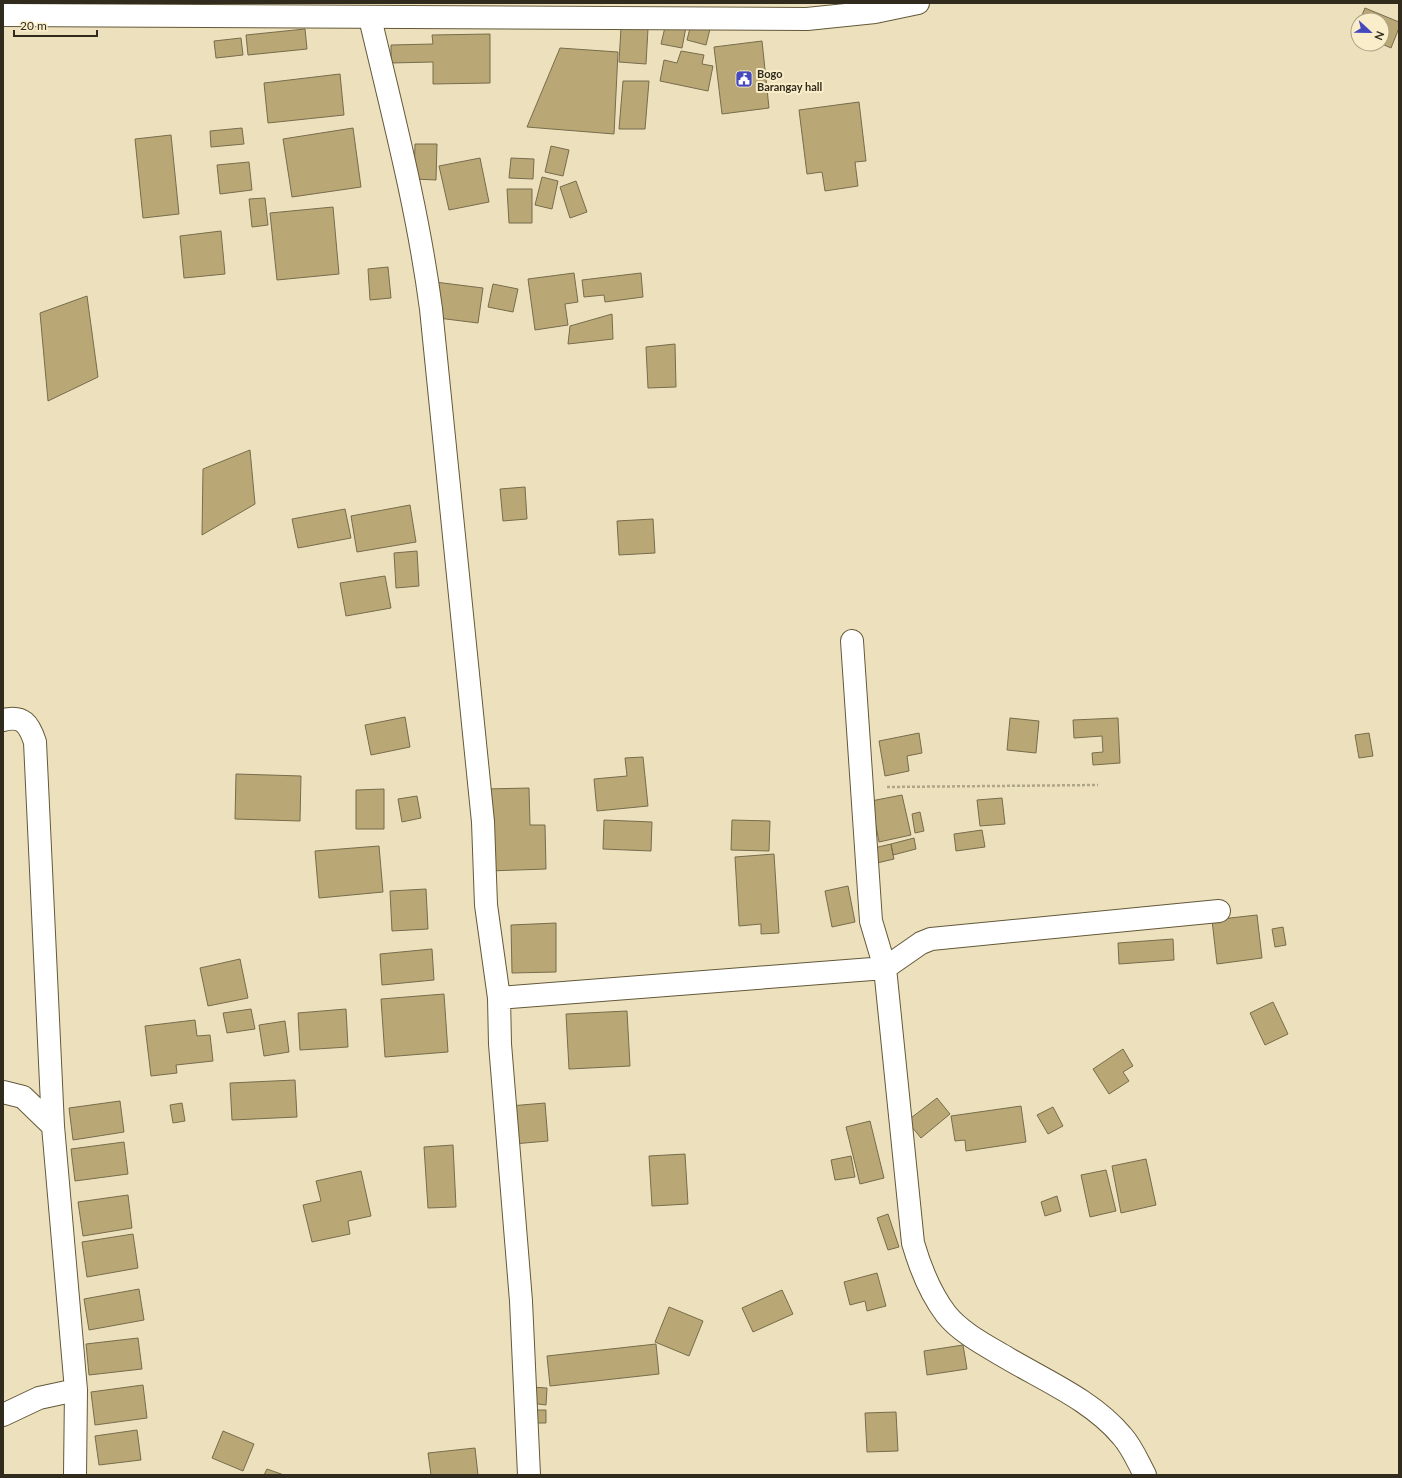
<svg xmlns="http://www.w3.org/2000/svg" width="1402" height="1478" font-family="Lato,sans-serif">
<rect width="100%" height="100%" fill="#ede1bd"/>
<path fill="#b9a775" stroke="#776c4c" d="M1365,8L1399,22V28L1391,48L1382,44V20H1360Z
M666,23L686,27L682,48L661,44Z
M691,24L710,29L706,45L687,40Z
M621,28L648,29L646,64L619,62Z
M305,29L307,49L248,55L246,35Z
M490,34V83L433,84V62L391,63V45L433,44L432,35Z
M241,38L243,55L216,58L214,41Z
M762,41L769,108L722,114L714,47Z
M560,48L618,52L614,134L527,127Z
M681,51L704,55L702,64L713,66L708,91L660,81L664,60L677,63Z
M340,74L344,115L268,123L264,83Z
M623,81H649L645,129H619Z
M859,102L866,161L855,162L858,186L825,191L822,172L807,174L799,110Z
M242,128L244,144L211,147L210,131Z
M353,128L361,187L292,197L283,139Z
M171,135L179,214L143,218L135,139Z
M415,144H437L436,180L414,179Z
M551,146L569,150L563,176L545,172Z
M480,158L489,202L449,210L439,166Z
M511,158L534,159L533,179L509,178Z
M249,162L252,190L220,194L217,165Z
M542,177L558,181L552,209L535,205Z
M576,181L587,212L570,218L560,187Z
M507,189H532V223H509Z
M265,198L268,225L252,227L249,199Z
M333,207L339,274L277,280L270,213Z
M221,231L225,274L184,278L180,236Z
M388,267L391,298L370,300L368,269Z
M574,273L578,302L565,304L568,325L535,330L528,279Z
M641,273L643,297L605,302L604,295L584,297L582,280Z
M435,282L483,288L478,323L430,317Z
M493,284L518,289L513,312L488,307Z
M87,296L98,377L48,401L40,313Z
M612,314L613,339L568,344L570,326Z
M675,344L676,387L648,388L646,347Z
M250,450L255,504L202,535L203,469Z
M525,487L527,519L503,521L500,489Z
M410,505L416,542L357,552L351,516Z
M345,509L351,538L298,548L292,519Z
M653,519L655,553L619,555L617,521Z
M417,551L419,586L396,588L394,553Z
M385,576L391,608L346,616L340,583Z
M405,717L410,747L371,755L365,725Z
M1010,718L1039,721L1036,753L1007,750Z
M1118,718L1120,763L1093,765L1092,753L1103,752L1102,736L1074,738L1073,720Z
M919,733L922,753L907,756L909,771L885,776L879,741Z
M1369,733L1373,756L1359,758L1355,735Z
M643,757L648,806L597,811L594,779L627,776L625,758Z
M236,774L301,776L300,821L235,819Z
M529,788L530,825H545L546,869L488,871L486,789Z
M384,789V829H356V790Z
M902,795L911,835L879,842L871,801Z
M417,796L421,818L402,822L398,799Z
M1002,798L1005,824L980,826L977,800Z
M920,812L924,831L915,833L912,814Z
M604,820L652,822L651,851L603,849Z
M732,820L770,821L769,851L731,850Z
M982,830L985,847L956,851L954,834Z
M914,838L916,849L893,855L891,844Z
M891,844L894,859L877,863L874,848Z
M379,846L383,892L319,898L315,851Z
M774,854L779,933L761,934V924L739,926L735,857Z
M848,886L855,922L832,927L825,891Z
M426,889L428,929L392,931L390,891Z
M1257,915L1262,958L1217,964L1212,920Z
M556,923V972L512,973L511,925Z
M1283,927L1286,945L1275,947L1272,929Z
M1173,939L1174,960L1119,964L1118,943Z
M432,949L434,980L382,985L380,954Z
M240,959L248,998L208,1006L200,968Z
M444,994L448,1052L385,1057L381,999Z
M1273,1002L1288,1034L1265,1045L1250,1013Z
M251,1009L255,1029L227,1033L223,1013Z
M346,1009L348,1047L300,1050L298,1013Z
M627,1011L630,1066L569,1069L566,1014Z
M195,1020L197,1036L210,1035L213,1061L176,1065L177,1073L151,1076L145,1026Z
M285,1021L289,1052L264,1056L259,1025Z
M1123,1049L1133,1066L1123,1072L1129,1081L1109,1094L1093,1069Z
M295,1080L297,1117L232,1120L230,1083Z
M937,1098L950,1114L921,1138L907,1121Z
M120,1101L124,1132L73,1140L69,1108Z
M182,1103L185,1121L173,1123L170,1105Z
M545,1103L548,1141L513,1144L510,1106Z
M1021,1106L1026,1142L966,1151L965,1140L955,1141L951,1116Z
M1053,1107L1063,1126L1048,1134L1037,1115Z
M870,1121L884,1178L860,1184L846,1127Z
M124,1142L128,1174L75,1181L71,1149Z
M453,1145L456,1207L428,1208L424,1147Z
M685,1154L688,1204L652,1206L649,1156Z
M851,1156L855,1177L835,1180L831,1160Z
M1146,1159L1156,1205L1121,1213L1112,1166Z
M1106,1170L1116,1211L1090,1217L1081,1175Z
M361,1171L371,1216L348,1221L350,1234L312,1242L303,1205L321,1201L316,1181Z
M128,1195L132,1228L83,1236L78,1202Z
M1057,1196L1061,1211L1045,1216L1041,1202Z
M888,1214L899,1247L888,1250L877,1218Z
M133,1234L138,1268L87,1277L82,1242Z
M877,1273L886,1306L867,1311L865,1301L850,1305L844,1282Z
M139,1289L144,1320L89,1330L84,1299Z
M782,1290L793,1314L753,1332L742,1308Z
M669,1307L703,1321L689,1356L655,1342Z
M138,1338L142,1369L89,1375L86,1344Z
M656,1344L659,1374L550,1386L547,1356Z
M963,1345L967,1369L927,1375L924,1351Z
M143,1385L147,1418L95,1425L91,1392Z
M531,1387L547,1388L546,1405L530,1403Z
M532,1410H546V1423H531Z
M896,1412L898,1451L867,1452L865,1413Z
M137,1430L141,1460L99,1465L95,1436Z
M223,1431L254,1444L243,1471L212,1458Z
M475,1448L478,1475H431L428,1453Z
M267,1469L284,1475H264Z"/>
<g fill="none" stroke-linecap="round" stroke-linejoin="round">
<g stroke="#635839" stroke-width="24">
<path id="minor" d="M370,18C393,115 418,210 431,309L483,822L486,905L499,998L500,1044L521,1301L529,1475
M852,641L871,921L885,968L913,1243C920,1267 930,1293 946,1314C961,1333 987,1346 1007,1358C1046,1381 1093,1401 1122,1436C1132,1447 1138,1462 1145,1475
M3,720C23,715 29,724 35,742L53,1126L76,1390L75,1475
M499,998L885,968L921,943L931,939L1219,911
M3,1092L23,1097L53,1126
M3,1415L39,1398L76,1390"/>
</g>
<g stroke="#635839" stroke-width="24">
<path id="tertiary" d="M3,15L807,19L875,12L918,3"/>
</g>
<path stroke="#afa588" stroke-width="2.5" stroke-dasharray="3 2" stroke-linecap="butt" d="M887,787L1098,785"/>
<use href="#minor" stroke="#fff" stroke-width="22"/>
<use href="#tertiary" stroke="#fff" stroke-width="22"/>
</g>
<defs>
<g id="civic-square" transform="scale(0.9)"><rect x="-9" y="-9" width="18" height="18" rx="4" fill="#4648be" stroke="#faeeca"/><path d="M-.6-6.5H3V-4.5H.6V-3L4-1V1h2V6H-6V1h2V-1L-.6-3ZM-1.2 2.5V6h2.4V2.5Z" fill="#fff"/></g>
</defs>
<g fill-rule="evenodd">
<use href="#civic-square" x="744" y="79"/>
</g>
<g text-anchor="middle" dominant-baseline="central" stroke-width="4" stroke-linejoin="round" paint-order="stroke">
<g font-size="11" font-weight="bold" fill="#302b1d" stroke="#faeeca" text-anchor="start">
<text x="757" y="73">Bogo<tspan x="757" dy="13">Barangay hall</tspan></text>
</g>
</g>
<rect width="1402" height="1478" fill="none" stroke="#302b1d" stroke-width="8"/>
<g transform="translate(1370 32) rotate(112)"><circle r="19" fill="#faeeca" stroke="#a9a085"/>
<path d="M0-3L7 15L0 10L-7 15Z" fill="#4648be"/>
<text y="-6" font-size="11" font-weight="bold" text-anchor="middle" fill="#302b1d">N</text>
</g>
<path d="M14 30v6h83v-6" fill="none" stroke="#302b1d" stroke-width="2"/>
<text x="20" y="30" font-size="12" fill="#302b1d" stroke="#faeeca" stroke-width="3" paint-order="stroke">20 m</text>
</svg>
